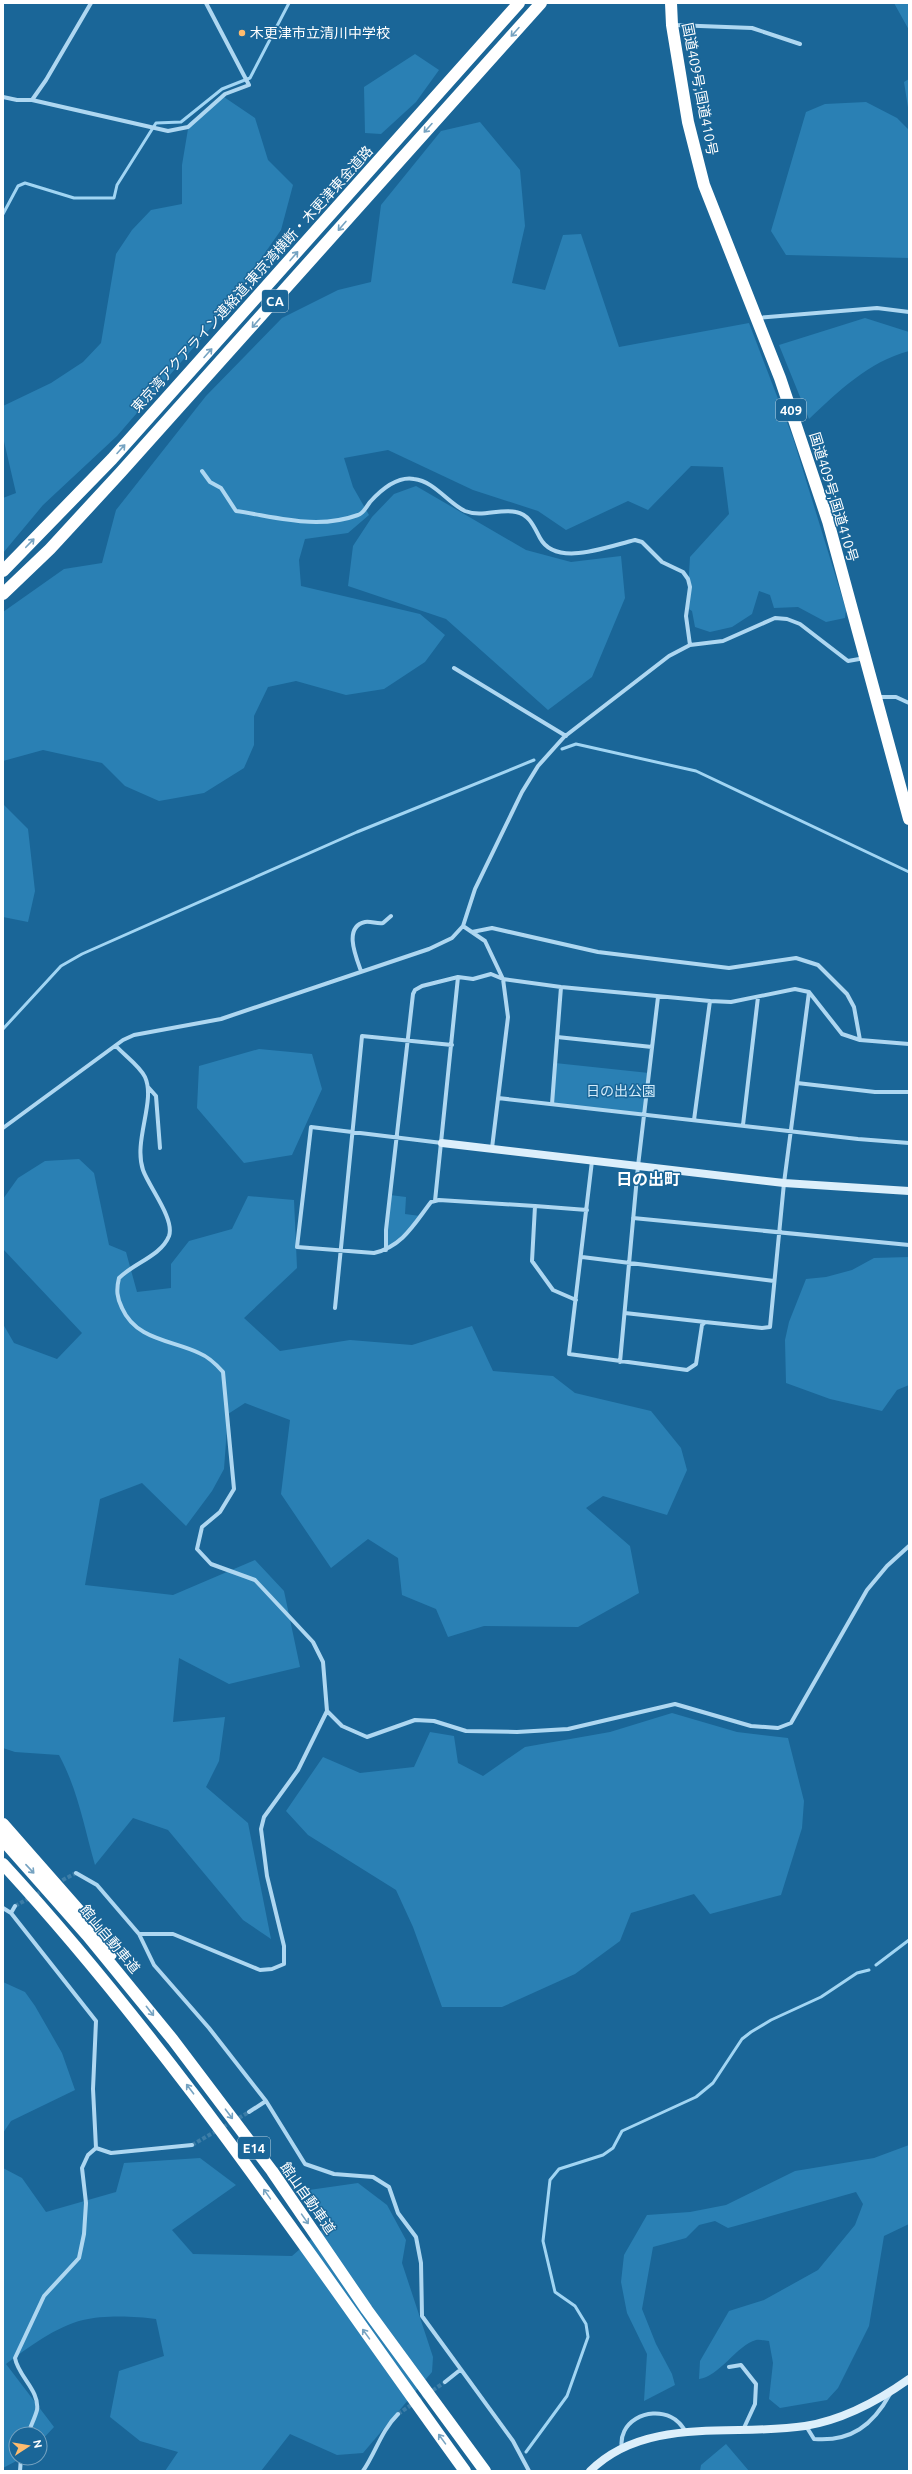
<svg xmlns="http://www.w3.org/2000/svg" width="912" height="2474" font-family="Ubuntu,'Noto Sans JP',sans-serif">
<rect width="100%" height="100%" fill="#1a6698"/>
<path fill="#2a80b4" d="M894,3H909V30Z
M415,54L439,70L416,102L381,134L365,133L364,87Z
M909,79V114L904,82Z
M224,97L255,118L268,160L293,185L281,230L220,317L117,436L43,505L3,553V498L16,493L3,437V406L51,383L83,362L101,343L116,254L132,230L151,210L182,204V165L189,123Z
M866,102L897,118L909,130V258L786,255L771,231L806,112L825,104Z
M480,122L520,170L525,226L512,283L545,290L563,235L581,234L619,347L749,323L793,438L846,610L845,618L826,622L798,607L774,608L770,595L759,591L752,614L732,627L710,632L695,627L692,611L687,608L690,557L729,514L723,467L691,466L648,510L628,501L566,530L538,511L473,490L388,450L344,458L353,487L369,515L348,533L305,539L299,560L301,586L420,614L445,635L425,662L384,689L346,695L296,681L268,687L254,716V745L244,768L204,793L159,801L125,786L102,763L43,750L3,761V612L64,569L102,563L116,510L206,396L282,318L338,290L371,282L381,205L441,131Z
M865,318L909,332V351C868,362 839,391 809,419L779,345Z
M416,486L526,550L571,562L621,556L625,598L592,677L548,710L446,619L348,586L353,546L372,517L394,494Z
M3,804L28,829L35,891L28,922L3,917Z
M259,1049L312,1054L322,1089L292,1155L244,1163L197,1108L199,1066Z
M555,1063L649,1073L644,1114L552,1104Z
M79,1159L94,1173L109,1245L126,1252L137,1292L171,1288V1264L189,1241L232,1229L248,1196L294,1200L297,1268L244,1318L280,1351L350,1340L412,1345L472,1326L493,1371L553,1376L575,1393L651,1411L681,1448L687,1470L667,1515L603,1496L586,1508L630,1546L639,1593L578,1627L484,1626L448,1637L436,1609L402,1595L398,1558L368,1539L331,1568L281,1494L290,1420L245,1403L228,1414L224,1469L212,1491L186,1526L142,1483L100,1499L85,1585L173,1595L255,1560L284,1591L300,1667L229,1684L179,1658L173,1722L225,1717L219,1761L206,1787L248,1823L271,1939L243,1920L168,1830L133,1818L95,1865C84,1827 78,1790 59,1755L15,1752L3,1748V1324L14,1343L57,1359L82,1333L3,1249V1199L18,1178L45,1161Z
M390,1195L406,1197L405,1214L420,1216L399,1243L386,1250Z
M909,1257V1385L897,1390L882,1411L830,1399L786,1383L785,1340L789,1322L806,1279L826,1277L852,1270L874,1258Z
M672,1713L737,1732L788,1738L804,1801L802,1828L781,1895L710,1914L694,1894L631,1913L620,1941L575,1974L502,2007H442L413,1927L396,1890L308,1835L286,1811L323,1757L360,1773L414,1767L430,1732L454,1736L458,1763L483,1776L525,1747L610,1732Z
M3,1982L25,1992L35,2006L62,2053L75,2090L11,2121L3,2133Z
M909,2145V2224L884,2236L869,2326L838,2388L827,2400L780,2408L769,2399L773,2363L769,2341C765,2341 760,2339 756,2340C737,2345 719,2377 699,2379L700,2361L729,2311L764,2300L818,2270L855,2225L863,2204L856,2192L728,2228L715,2221L699,2225L686,2238L653,2247L642,2309L656,2344L672,2374L675,2385L644,2401L647,2354L627,2313L621,2282L624,2255L647,2215L690,2212L726,2205L795,2171L874,2158Z
M200,2158L236,2185L172,2230L193,2254L292,2256L323,2229L309,2190L358,2183L387,2205L406,2240L402,2263L433,2357L432,2372L363,2453L337,2455L290,2434L261,2471H165L178,2452L140,2441L110,2417L119,2371L164,2356L156,2319C135,2316 103,2315 83,2320C57,2326 27,2348 6,2364L54,2427L40,2442V2434H16V2458H22L3,2468V2168L22,2178L46,2212L116,2192L124,2163Z
M726,2444L749,2471H700L701,2465Z"/>
<g fill="none" stroke-linecap="round" stroke-linejoin="round">
<path stroke="#a1d5f3" stroke-width="3" d="M3,214L18,186L25,183L74,198H114L117,185L156,123L181,122L222,89L250,78L289,3
M562,749L576,744L696,771L909,872
M3,1029L61,966L82,954L357,832L534,760
M876,1965L909,1940
M526,2452L567,2396L588,2337L586,2324L575,2306L555,2292L543,2241L550,2180L559,2169L603,2155L613,2148L622,2131L696,2097L713,2083L742,2039L751,2032L771,2020L821,1997L857,1973L869,1970"/>
<path stroke="#3c7da7" stroke-width="4" stroke-dasharray="4 2" stroke-linecap="butt" d="M57,1883L76,1873
M15,1906L46,1889
M192,2145L249,2112
M398,2414L445,2382"/>
<path stroke="#aed7f1" stroke-width="4" d="M674,25L752,28L800,44
M3,97L17,100H32L168,131L188,127L225,94L249,85L206,3
M32,100L46,80L91,3
M757,318L877,308L909,312
M202,471L210,482L221,488L236,511C277,517 317,530 358,515C363,514 367,506 370,502C380,491 397,476 414,479C434,481 448,503 465,511C482,518 500,508 516,512C530,515 534,527 540,538C556,568 609,546 635,540L642,542L662,562L683,572L688,579L690,587L686,616L690,645
M454,668L566,736
M877,697H896L909,703
M463,926L485,941L503,979L508,1017L492,1148
M472,932L492,928L598,952L729,968L796,958L818,965L847,994L854,1007L860,1040
M361,971C356,957 343,927 365,922C371,921 377,924 383,923L391,916
M557,1037L652,1047
M116,1046C124,1055 140,1066 145,1077C156,1101 133,1141 143,1170C149,1187 175,1219 169,1236C161,1256 134,1263 119,1278C116,1290 117,1298 122,1308C136,1340 172,1340 199,1353C209,1357 216,1364 223,1372L234,1489L220,1512L202,1527L197,1549L211,1564L255,1580L313,1642L323,1662L327,1711L298,1770L264,1817L261,1829L267,1876L284,1946V1964L272,1969L260,1970L173,1934H139
M797,1083L875,1092H909
M148,1087L156,1096L160,1148
M498,1098L858,1139L909,1143
M552,1104L561,987
M694,1120L710,1001
M743,1125L758,997
M3,1128L123,1040L134,1035L221,1019L429,949L452,938L463,926L475,889L522,792L538,766L564,737L669,656L690,645L723,641L775,618L787,619L800,624L848,661L865,658
M442,1143L311,1127L297,1247L374,1253C403,1246 414,1224 431,1202L439,1200L535,1206L532,1261L553,1290L576,1300
M592,1161L569,1354L687,1370L696,1364L702,1325L705,1322L762,1328L770,1327L784,1183L809,992
M435,1201L458,977
M535,1206L587,1210
M633,1218L909,1245
M386,1250V1230L413,994L415,990L422,986L458,977L473,979L491,974L503,979L561,987L710,1001L731,1002L795,989L809,992L842,1034L860,1040L909,1044
M582,1257L774,1281
M335,1308L362,1036L452,1045
M625,1313L705,1322
M620,1362L638,1166L658,997
M327,1711L342,1726L367,1737L415,1720L434,1721L466,1731L517,1732L568,1729L675,1704L751,1726L778,1728L791,1723L867,1590L887,1566L909,1546
M76,1873L97,1885L139,1934L154,1965L209,2028L266,2101L305,2164L334,2174L373,2177L389,2187L398,2213L416,2237L421,2263L422,2316L513,2441L529,2471
M3,1908L11,1913L96,2021L93,2089L96,2148
M11,1913L15,1906
M249,2112L266,2101
M96,2148L111,2153L192,2145
M729,2367L741,2365L756,2384L755,2404L743,2430
M445,2382L460,2370
M806,2426L814,2439C851,2442 873,2425 890,2394
M28,2434C30,2427 35,2418 37,2410C40,2391 18,2376 15,2358L44,2296L79,2258L84,2234L86,2203L82,2168L88,2155L96,2148
M622,2449C617,2422 648,2406 671,2417C678,2420 682,2426 686,2432
M20,2471L21,2458
M363,2471C376,2452 381,2431 398,2414"/>
<path stroke="#dceffb" stroke-width="8" d="M442,1143L784,1183L909,1191
M590,2471C646,2415 735,2437 805,2426C843,2420 878,2401 909,2379"/>
<path stroke="#fff" stroke-width="12" d="M671,3L672,25L688,122L704,185L780,378L828,521L909,819
M3,571L112,459L519,3
M3,594L50,549L121,472L541,3
M3,1824L97,1931L111,1954
M3,1840L87,1935L173,2040L272,2171L367,2310L485,2471
M3,1864C176,2052 316,2265 465,2471"/>
</g>
<defs><path id="oneway-shaft" d="M-6 0H5M1.5-3L5.5 0L1.5 3" fill="none" stroke-width="1.6" stroke-linecap="round" stroke-linejoin="round"/></defs>
<g stroke="#76a3c1">
<use href="#oneway-shaft" transform="translate(515 32) rotate(132)"/>
<use href="#oneway-shaft" transform="translate(428 128) rotate(132)"/>
<use href="#oneway-shaft" transform="translate(342 226) rotate(131)"/>
<use href="#oneway-shaft" transform="translate(294 256) rotate(-49)"/>
<use href="#oneway-shaft" transform="translate(256 323) rotate(131)"/>
<use href="#oneway-shaft" transform="translate(208 353) rotate(-48)"/>
<use href="#oneway-shaft" transform="translate(121 449) rotate(-48)"/>
<use href="#oneway-shaft" transform="translate(30 543) rotate(-46)"/>
<use href="#oneway-shaft" transform="translate(30 1869) rotate(47)"/>
<use href="#oneway-shaft" transform="translate(150 2011) rotate(52)"/>
<use href="#oneway-shaft" transform="translate(190 2089) rotate(-127)"/>
<use href="#oneway-shaft" transform="translate(229 2114) rotate(53)"/>
<use href="#oneway-shaft" transform="translate(267 2194) rotate(-125)"/>
<use href="#oneway-shaft" transform="translate(305 2219) rotate(55)"/>
<use href="#oneway-shaft" transform="translate(366 2334) rotate(-126)"/>
<use href="#oneway-shaft" transform="translate(442 2439) rotate(-126)"/>
</g>
<circle fill="#ffbc6e" stroke="#1a6698" stroke-width="1.5" cx="242" cy="33" r="4"/>
<g text-anchor="middle" dominant-baseline="central" stroke-width="3" stroke-linejoin="round" paint-order="stroke">
<g fill="#1a6698" stroke="#bad1e0" stroke-width="1">
<rect x="262" y="290" width="26" height="22" rx="3"/>
<rect x="776" y="399" width="30" height="22" rx="3"/>
<rect x="238" y="2137" width="32" height="22" rx="3"/>
</g>
<g font-size="13" font-weight="bold" fill="#fff">
<text x="275" y="301">CA</text>
<text x="791" y="410">409</text>
<text x="254" y="2148">E14</text>
</g>
<g font-size="14" fill="#fff" stroke="#1a6698" text-anchor="start">
<text x="250" y="33">木更津市立清川中学校</text>
</g>
<g font-size="14" fill="#fff" stroke="#1a6698">
<text transform="translate(700 89) rotate(79)">国道409号;国道410号</text>
<text transform="translate(252 279) rotate(-48)">東京湾アクアライン連絡道;東京湾横断・木更津東金道路</text>
<text transform="translate(834 497) rotate(73)">国道409号;国道410号</text>
<text transform="translate(110 1939) rotate(50)">館山自動車道</text>
<text transform="translate(308 2198) rotate(55)">館山自動車道</text>
</g>
<g font-size="14" fill="#d5edfb" stroke="#1a6698">
<text x="621" y="1091">日の出公園</text>
</g>
<g font-size="16" font-weight="bold" fill="#fff" stroke="#1a6698">
<text x="648" y="1179">日の出町</text>
</g>
</g>
<rect width="912" height="2474" fill="none" stroke="#ffffff" stroke-width="8"/>
<g transform="translate(28 2446) rotate(78)"><circle r="19" fill="#1a6698" stroke="#76a3c1"/>
<path d="M0-3L7 15L0 10L-7 15Z" fill="#ffbc6e"/>
<text y="-6" font-size="11" font-weight="bold" text-anchor="middle" fill="#ffffff">N</text>
</g>
</svg>
